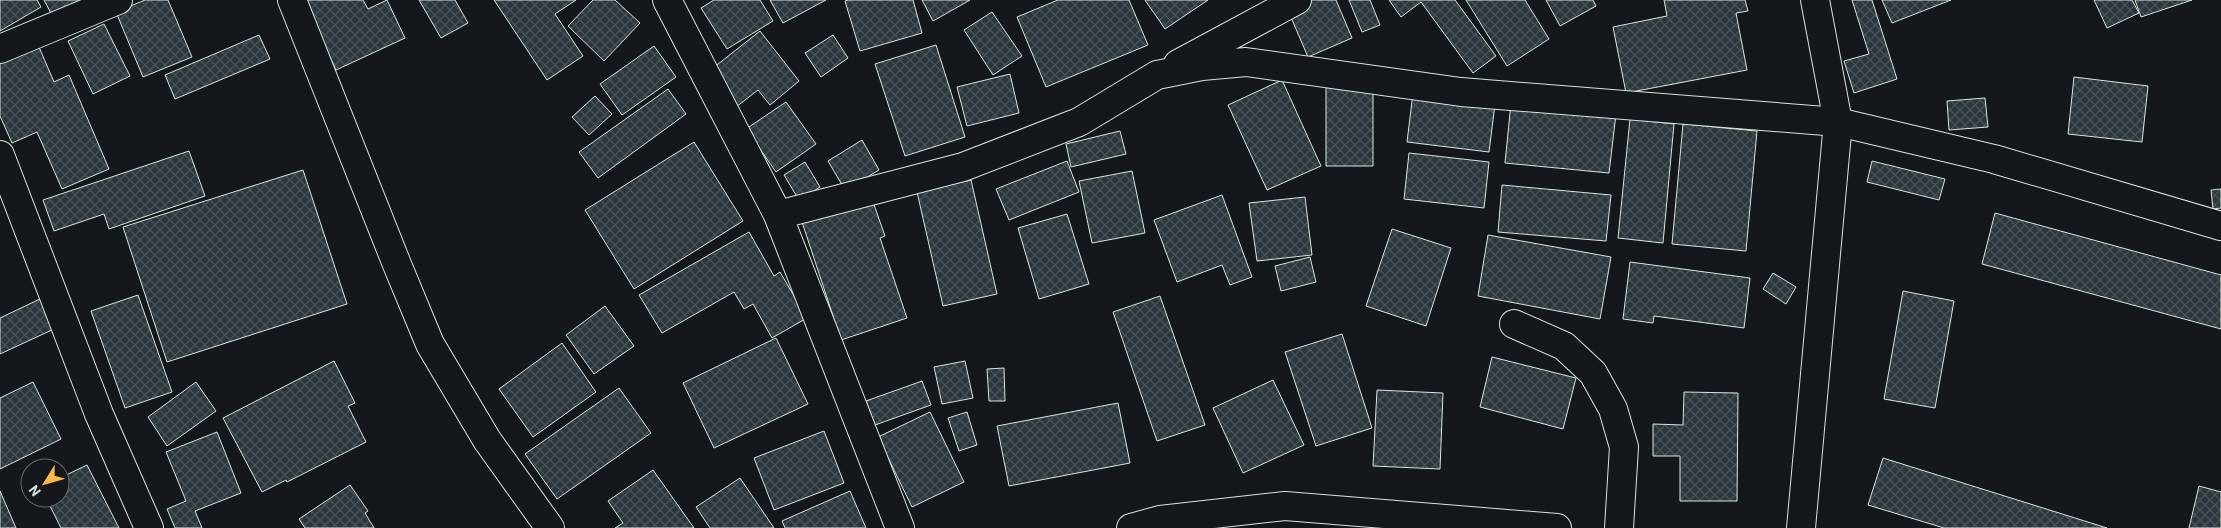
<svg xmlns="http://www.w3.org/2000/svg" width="2221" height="528" font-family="Barlow,sans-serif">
<defs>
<pattern id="building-cross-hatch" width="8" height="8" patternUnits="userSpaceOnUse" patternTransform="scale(1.25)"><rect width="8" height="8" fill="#2c363c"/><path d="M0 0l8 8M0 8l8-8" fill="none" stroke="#4a5358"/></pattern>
</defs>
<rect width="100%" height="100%" fill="#14181c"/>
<path fill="url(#building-cross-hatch)" stroke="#d8e6dc" d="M0,0H37L41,7L0,31Z
M44,0H93L55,21Z
M145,0H168L192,57L143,77L116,12Z
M303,0H363L368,9L387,0L405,38L336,70Z
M419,0H455L468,23L441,38Z
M494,0H576L555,14L583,56L547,80Z
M593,0H615L640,23L604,61L568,26Z
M714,0H760L773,21L727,49L701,8Z
M770,0H826L783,23Z
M848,0H913L922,33L860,51L845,1Z
M922,0H970L933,21Z
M1058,0H1129L1148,45L1046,87L1017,17Z
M1145,0H1208L1165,29Z
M1305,0H1336L1352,38L1308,57L1287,8Z
M1349,0H1370L1380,25L1362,32Z
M1389,0H1455L1496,56L1473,73L1421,2L1401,17Z
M1466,0H1525L1549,39L1507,66Z
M1546,0H1593L1596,6L1560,26Z
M1664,0H1745L1748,11L1736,13L1747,70L1626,93L1613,27L1667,16Z
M1852,0H1872L1897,79L1854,93L1844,61L1869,54Z
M1882,0H1951L1892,23Z
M2094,0H2132L2139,13L2107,28Z
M2135,0H2192L2141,17Z
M992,12L1022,56L993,75L964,30Z
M104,24L130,76L93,94L68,41Z
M760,31L799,81L770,105L758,90L736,107L708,72Z
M259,35L270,59L175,99L165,75Z
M833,35L848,58L821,77L805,53Z
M36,40L54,82L69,75L109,169L62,189L37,132L12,143L0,116V56Z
M936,45L965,137L905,156L875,64Z
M654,46L676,77L622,115L600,84Z
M1010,74L1019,113L967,126L957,87Z
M2074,77L2148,86L2142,142L2068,134Z
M1282,80L1321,166L1267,190L1228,105Z
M1326,85H1373V166H1326Z
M668,89L686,114L598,178L579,152Z
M1413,93L1495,104L1489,152L1407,142Z
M595,96L612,114L589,135L572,117Z
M1985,98L1988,127L1949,130L1947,101Z
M786,102L816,144L776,172L746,129Z
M1511,103L1616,114L1609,173L1505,163Z
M1630,119L1674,124L1663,243L1618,238Z
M1683,124L1757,131L1746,251L1672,244Z
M1120,131L1126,154L1071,167L1066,144Z
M862,140L879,170L845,190L828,161Z
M694,142L743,221L634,289L585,210Z
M189,151L205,196L109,229L104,214L54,231L43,200Z
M1409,153L1489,162L1484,208L1404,199Z
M1067,161L1079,192L1009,220L996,189Z
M1872,161L1945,179L1939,200L1867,182Z
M805,162L820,187L799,200L784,175Z
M303,170L347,304L167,362L123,227Z
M1132,171L1145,233L1092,243L1079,181Z
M971,180L997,294L943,306L917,192Z
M1502,185L1611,195L1606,241L1498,232Z
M2221,189V208L2213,209L2211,190Z
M1222,195L1252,277L1230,285L1222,265L1177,282L1154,220Z
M1305,197L1312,255L1257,261L1249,203Z
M872,199L885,236L880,238L907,318L841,340L802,222Z
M1995,213L2221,275V329L1982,264Z
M1067,214L1089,284L1039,299L1018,228Z
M1392,229L1451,248L1426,326L1366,306Z
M749,232L774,276L780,272L807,318L772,338L753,304L744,309L734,292L662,333L639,295Z
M1488,235L1611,257L1600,319L1478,296Z
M1310,257L1316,282L1281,291L1275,266Z
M1630,262L1750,278L1744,328L1654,316L1653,323L1623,319Z
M1773,273L1796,287L1786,304L1763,289Z
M1903,291L1954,301L1935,408L1884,399Z
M138,295L172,392L125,408L91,311Z
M1160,296L1205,425L1157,441L1113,312Z
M40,299L54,329L0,354V318Z
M605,306L634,346L594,374L566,335Z
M1342,334L1372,428L1316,446L1285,352Z
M776,338L808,404L714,448L683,383Z
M562,343L596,392L533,437L499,389Z
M1492,357L1576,378L1563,429L1480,407Z
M334,361L355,403L348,406L366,442L287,482L286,480L262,492L223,418Z
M965,361L973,398L942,404L934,367Z
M1004,368L1005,401H989L987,369Z
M1273,380L1304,445L1243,473L1213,408Z
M922,381L931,405L875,425L866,401Z
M33,382L61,439L0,469V398Z
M196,382L216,411L167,446L148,417Z
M619,388L651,433L557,499L525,454Z
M1377,390L1443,393L1440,469L1373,466Z
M1684,392L1738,393L1737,501H1680V456H1653V424L1683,425Z
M1118,403L1130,463L1009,486L997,426Z
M930,412L964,482L912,507L878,437Z
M967,412L977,445L959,451L948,418Z
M824,431L844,483L774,510L754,458Z
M217,432L241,493L195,511L202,528H175L167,509L186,501L166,452Z
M1883,458L2107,528H1944L1868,505Z
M87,465L119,528H61L46,498H60V478Z
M653,470L694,528H615L623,523L608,501Z
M740,478L774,528H710L696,507Z
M350,485L368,511L365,513L374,528H305L299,519Z
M2199,486L2221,492V528H2189Z
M0,491L16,528H0Z
M850,491L866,528H785L782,521Z"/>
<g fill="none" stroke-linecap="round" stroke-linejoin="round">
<g stroke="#d8e6dc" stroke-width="30">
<path id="street" d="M292,0L396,262L430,344L487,440L550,528
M667,0L778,215L900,528
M0,49L118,0
M1178,64L1297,0
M0,155L99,414L149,528
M778,215L963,167L1079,122L1157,75L1202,66L1246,62L1461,92L1838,122L1994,159L2221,226
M1514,324L1564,346L1593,373L1613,409L1624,447L1619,528
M1131,528L1160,520L1285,506L1557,528"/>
</g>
<g stroke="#d8e6dc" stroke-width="30">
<path id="secondary" d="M1801,528L1838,122L1815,0"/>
</g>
<use href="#street" stroke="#14181c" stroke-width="28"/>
<use href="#secondary" stroke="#14181c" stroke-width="28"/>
</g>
<g transform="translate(45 483) rotate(233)"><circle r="24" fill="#14181c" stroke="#626a69"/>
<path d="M0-4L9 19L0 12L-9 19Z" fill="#ffb74d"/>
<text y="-8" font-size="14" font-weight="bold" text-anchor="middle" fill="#d8e6dc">N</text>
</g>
</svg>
